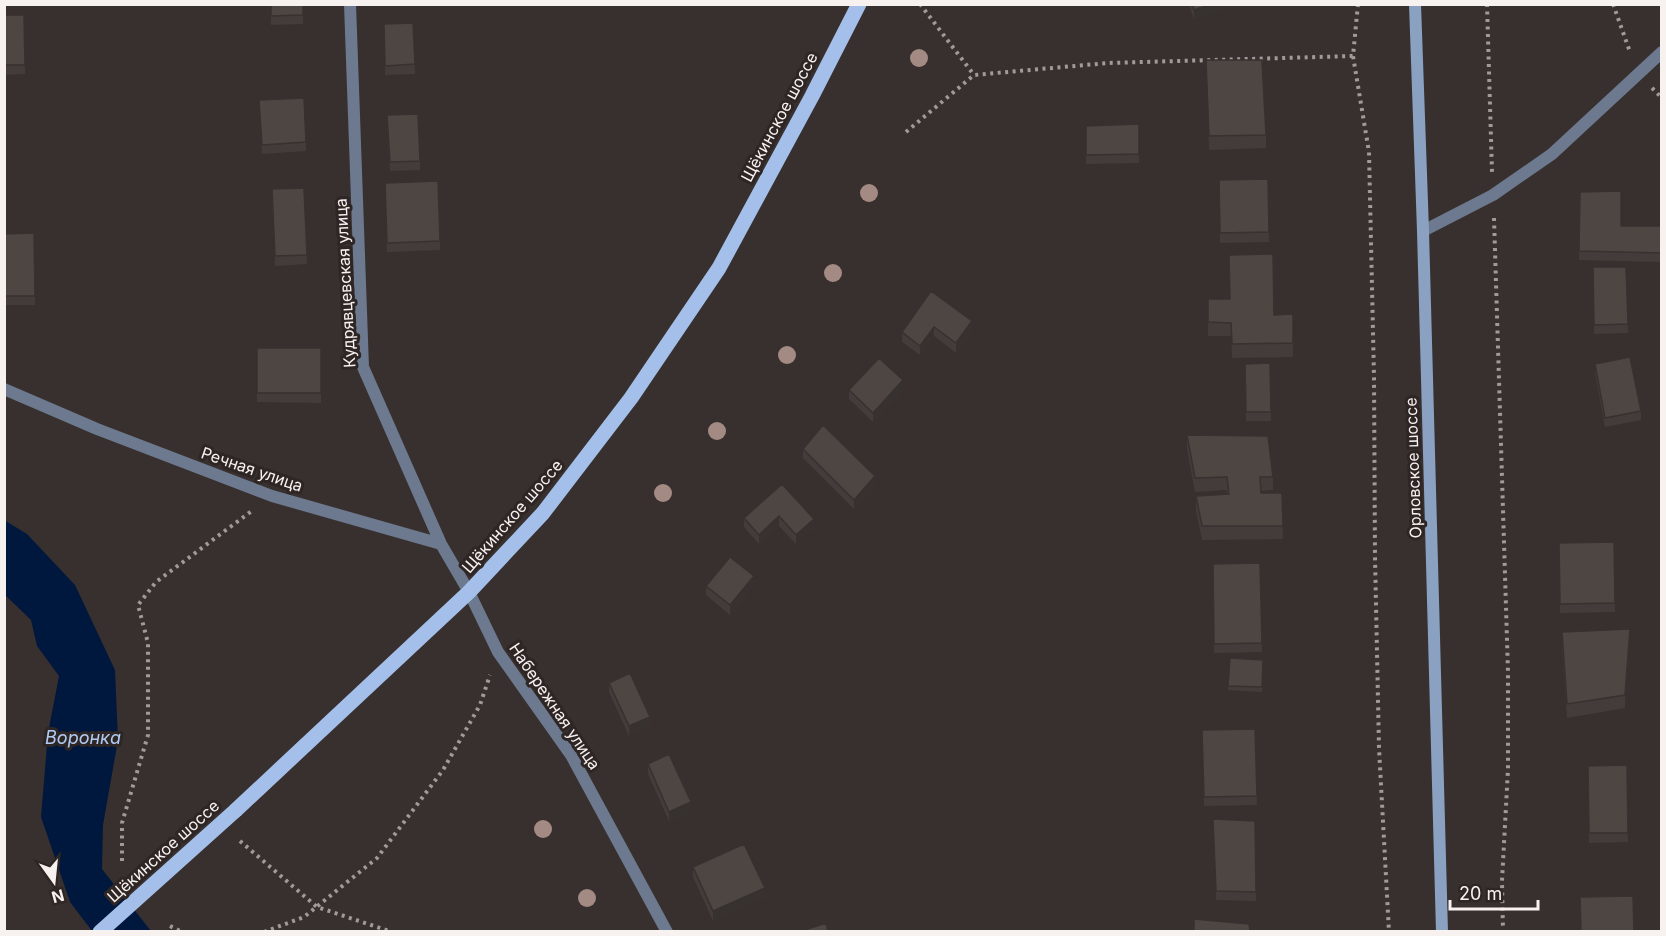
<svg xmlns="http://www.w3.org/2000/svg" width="1666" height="936" font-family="Inter,sans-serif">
<rect width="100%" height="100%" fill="#38302e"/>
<path fill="#01183e" d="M4,520L27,534L75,585L115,670L118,740L103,825L102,869L151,931H92L70,902L41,817L48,733L59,676L37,646L31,620L5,595Z"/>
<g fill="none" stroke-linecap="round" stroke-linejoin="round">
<path stroke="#a19a98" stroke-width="4" stroke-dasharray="3 4.5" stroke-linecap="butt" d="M920,4L974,75
M1358,4L1353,56L1369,152L1374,377L1375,557L1379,748L1389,932
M1487,4L1492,172
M1613,4L1630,52
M1652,88L1662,98
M906,132L974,75L1108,63L1353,56
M1494,218L1508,672V769L1502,881L1503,932
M240,841L317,907L392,932
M122,861V823L148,735V643L138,605L156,582L253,510
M170,926L182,932
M264,932L304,917L377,858L443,770L480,705L490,675"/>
<path stroke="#6c798e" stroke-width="12" d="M350,4L363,367L441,544
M1423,231L1493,195L1552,154L1662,52
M4,389L97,429L272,496L441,544L469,592L498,652L571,755L667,932"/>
<path stroke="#8ba1c2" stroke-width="12" d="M1415,4L1423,231L1442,932"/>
<path stroke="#a4c0ea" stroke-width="15" d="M236,810L469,592L543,513L631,398L719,268L812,96L859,4"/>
<path stroke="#a4c0ea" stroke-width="15" d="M100,932L236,810"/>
</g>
<g fill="#a38b84">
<circle cx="919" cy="58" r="9"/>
<circle cx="869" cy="193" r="9"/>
<circle cx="833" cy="273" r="9"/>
<circle cx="787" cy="355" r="9"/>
<circle cx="717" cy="431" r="9"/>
<circle cx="663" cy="493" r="9"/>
<circle cx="543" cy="829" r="9"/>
<circle cx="587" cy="898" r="9"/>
</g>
<path fill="#433c3a" d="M271,4H303V24L271,25Z
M1189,4H1240V5L1194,19Z
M4,15H24L25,74L4,75Z
M413,23L415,74L385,75L384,24Z
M1206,60L1266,135V148L1209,150Z
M259,100L306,142V151L262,154Z
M387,124L420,161V170L390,171Z
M1139,124V163L1086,164V126Z
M1268,179L1269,242L1220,243L1219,180Z
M304,188L307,264L275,266L272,198Z
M385,192L440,241V250L387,252Z
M1580,192L1621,226H1662V262L1579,260Z
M34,233L35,305H4V234Z
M1593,267H1626L1628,333L1594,334Z
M931,291L972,330L956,353L934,336L920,355L902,342V332Z
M1208,299L1274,315L1293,314V357L1232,358L1231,336H1208Z
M257,348H321V403L257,402Z
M1270,363L1271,421H1246L1245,364Z
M1595,364L1641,411V420L1605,427L1595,373Z
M849,390H903L873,422L849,399Z
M1187,435L1273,477V490L1261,491V493H1282L1283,539L1202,540L1196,510V496L1227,494V490L1195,492L1187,449Z
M803,449L875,485L854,509L803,458Z
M782,484L814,528L796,544L779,526L759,544L744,527V518Z
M1614,542L1615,612L1560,613L1559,543Z
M1260,563L1262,652L1214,653L1213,564Z
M754,585L730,615L706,595V586Z
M1562,632L1630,642L1625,708L1567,718L1562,645Z
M1230,658L1263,660L1262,692L1228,690Z
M609,683L650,726L629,736L609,692Z
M1255,729L1257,805L1204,806L1202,730Z
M648,764L691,812L669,821L648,774Z
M1627,765L1628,842L1589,843L1588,766Z
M1213,819L1255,821L1256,901L1216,900Z
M693,867L765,897L713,921L693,877Z"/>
<path fill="#37312f" d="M1211,4H1240V5L1194,19V10Z
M972,321V330L956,353V343Z
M934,327V336L920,355V346Z
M903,380V390L873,422V413Z
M875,476V485L854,509V500Z
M779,516V526L759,544V535Z
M814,519V528L796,544V535Z
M754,576V585L730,615V605Z
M1630,629V642L1625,708V695Z
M650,717V726L629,736V726Z
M691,802V812L669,821V812Z
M765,888V897L713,921V911Z"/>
<path fill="#4e4643" stroke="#37312f" stroke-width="1.5" d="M271,4H303V15L271,16Z
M1192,4H1211L1194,10Z
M4,15H24L25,65H4Z
M413,23L415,64L385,66L384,24Z
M1206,60H1262L1266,135L1209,136Z
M304,98L306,142L262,145L259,100Z
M418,114L420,161L390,162L387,115Z
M1139,124V154L1086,155V126Z
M1268,179L1269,232L1220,233L1219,180Z
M438,181L440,241L387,243L385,183Z
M304,188L307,255L275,256L272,189Z
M1621,191V226H1662V253L1579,251L1580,192Z
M34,233L35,296H4V234Z
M1273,254L1274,315L1293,314V343L1232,344L1231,323L1208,322V299H1230L1229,255Z
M1593,267H1626L1628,324L1594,325Z
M931,291L972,321L956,343L934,327L920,346L902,332Z
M257,348H321V393H257Z
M1630,357L1641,411L1605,418L1595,364Z
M879,358L903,380L873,413L849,390Z
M1270,363L1271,412H1246L1245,364Z
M823,425L875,476L854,500L803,449Z
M1187,435L1268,436L1273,477H1260L1261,493H1282L1283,526H1202L1196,496L1229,494L1227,477L1195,478Z
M782,484L814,519L796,535L779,516L759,535L744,518Z
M1614,542L1615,603L1560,604L1559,543Z
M730,557L754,576L730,605L706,586Z
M1260,563L1262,643L1214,644L1213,564Z
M1630,629L1625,695L1567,704L1562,632Z
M1230,658L1263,660L1262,687L1228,686Z
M630,673L650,717L629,726L609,683Z
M1255,729L1257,796L1204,797L1202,730Z
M669,754L691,802L669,812L648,764Z
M1627,765L1628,833H1589L1588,766Z
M1213,819L1255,821L1256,892L1216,891Z
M744,844L765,888L713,911L693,867Z
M1633,896L1634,932H1581L1580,897Z
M1194,919L1249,924L1250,932H1194Z
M826,923L828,932H799Z"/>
<g text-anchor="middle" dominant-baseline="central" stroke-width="6" stroke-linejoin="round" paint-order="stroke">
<g font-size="16" fill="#f7f1f0" stroke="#2e2624">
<text transform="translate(779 117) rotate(-62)">Щёкинское шоссе</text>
<text transform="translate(345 283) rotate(-93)">Кудрявцевская улица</text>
<text transform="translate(1413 468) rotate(-92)">Орловское шоссе</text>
<text transform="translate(252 469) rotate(19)">Речная улица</text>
<text transform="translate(512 516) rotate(-49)">Щёкинское шоссе</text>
<text transform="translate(555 706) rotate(56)">Набережная улица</text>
<text transform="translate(163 851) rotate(-42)">Щёкинское шоссе</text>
</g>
<g font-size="18" font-style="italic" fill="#afcbf4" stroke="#2e2624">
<text x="83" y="737">Воронка</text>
</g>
</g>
<rect width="1666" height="936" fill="none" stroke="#f7f1f0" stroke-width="12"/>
<g transform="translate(54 882) rotate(165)" stroke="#2e2624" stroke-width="4.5" paint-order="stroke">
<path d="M0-4.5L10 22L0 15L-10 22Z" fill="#f7f1f0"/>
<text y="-9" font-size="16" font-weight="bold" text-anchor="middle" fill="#f7f1f0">N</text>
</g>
<path d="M1450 900v9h88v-9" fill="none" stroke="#f7f1f0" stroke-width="3"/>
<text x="1459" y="900" font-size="18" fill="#f7f1f0" stroke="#2e2624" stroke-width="4.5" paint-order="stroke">20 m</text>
</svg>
